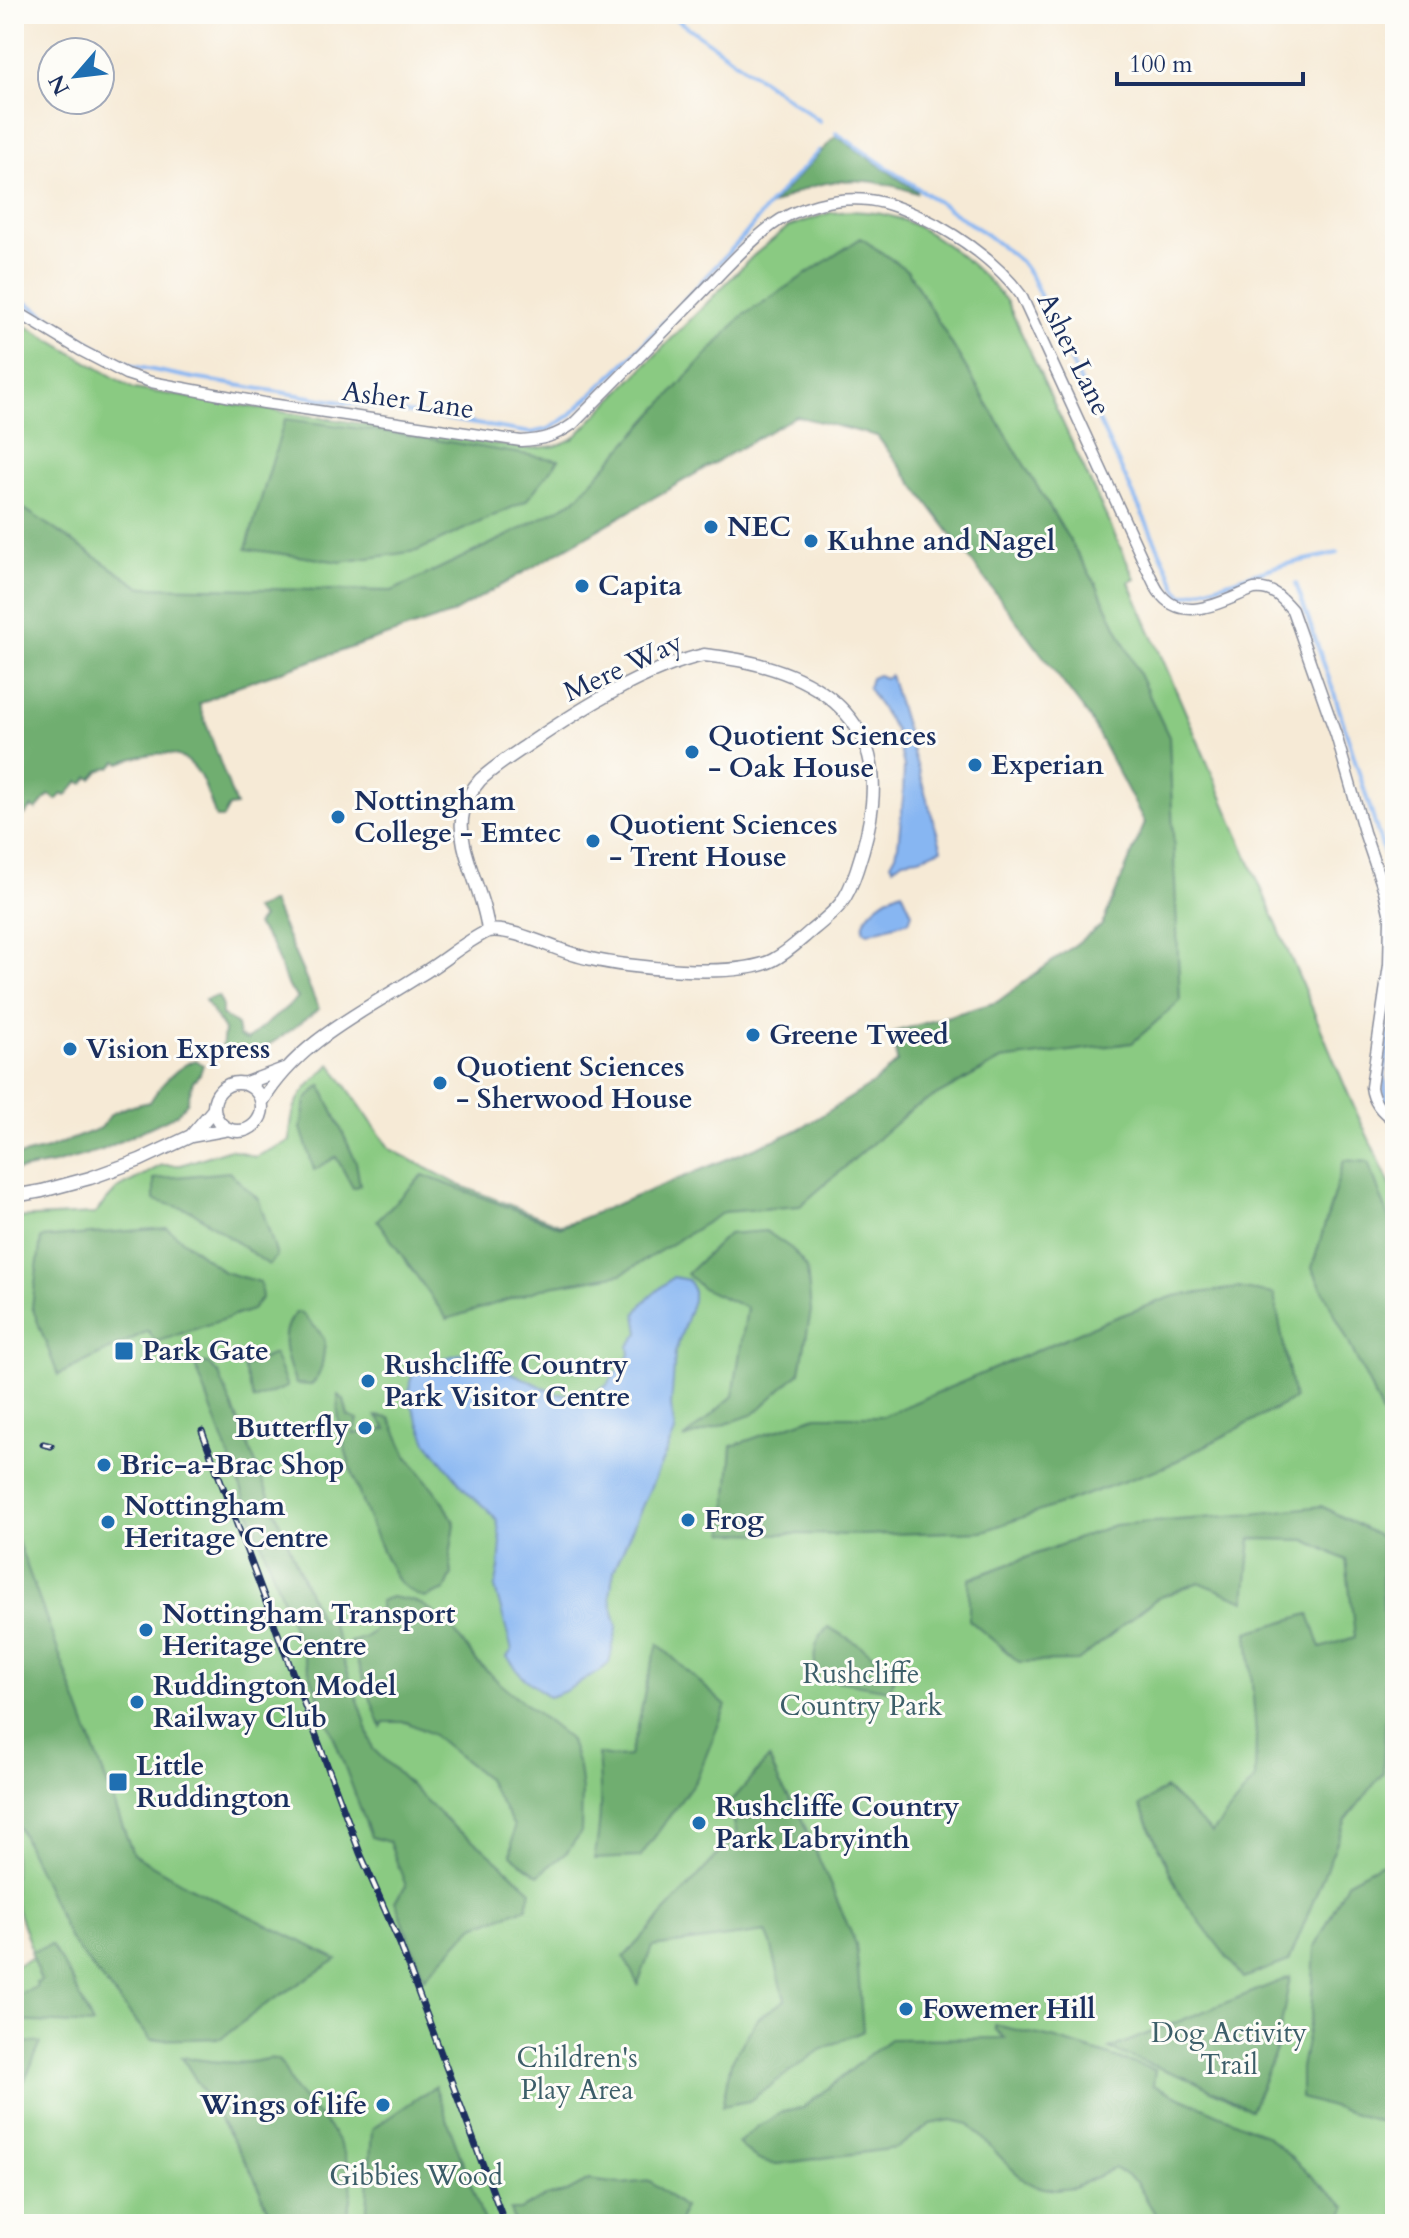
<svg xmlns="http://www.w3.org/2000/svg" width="1409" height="2238" font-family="Cardo,serif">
<rect width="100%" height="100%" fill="#fdfcf7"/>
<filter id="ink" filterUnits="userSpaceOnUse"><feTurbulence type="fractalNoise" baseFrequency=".0125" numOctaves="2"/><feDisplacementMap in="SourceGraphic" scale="16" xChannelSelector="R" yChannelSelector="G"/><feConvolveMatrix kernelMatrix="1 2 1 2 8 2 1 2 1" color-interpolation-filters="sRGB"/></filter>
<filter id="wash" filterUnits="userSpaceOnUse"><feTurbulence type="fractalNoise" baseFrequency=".006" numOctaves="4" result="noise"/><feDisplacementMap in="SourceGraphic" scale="32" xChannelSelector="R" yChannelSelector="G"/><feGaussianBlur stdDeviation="1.8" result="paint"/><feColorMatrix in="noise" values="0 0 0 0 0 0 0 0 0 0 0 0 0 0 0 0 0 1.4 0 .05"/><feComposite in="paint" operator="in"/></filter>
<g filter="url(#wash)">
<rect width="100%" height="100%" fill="#f6ead6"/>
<path fill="#8aca82" stroke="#527c70" stroke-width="2" d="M851,211C866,212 880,212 894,217C935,230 981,269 1007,302L1135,579L1129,582C1203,752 1276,921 1347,1091C1362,1127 1381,1161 1395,1197V2224H14V1966L34,1957L14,1899V1218L94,1214L117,1189L162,1165H181L230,1149L255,1157L290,1141C290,1099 303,1091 331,1064L390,1149L459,1185L561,1225L651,1199L735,1163L953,1046L1139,921L1168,845L922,431L793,394L453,576L14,755V319L134,389L525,449L556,446L573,439L753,256L788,227L829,213Z"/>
<path fill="#6fae70" stroke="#456e67" stroke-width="2" d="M836,136L917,191L916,193C877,178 835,175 797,192C787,197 777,203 769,207Z
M861,238L908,271L1097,586L1169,737L1180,1001L1132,1043L1001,1060L912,1109L800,1206L724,1212L622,1274L551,1286L447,1319L377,1220L423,1175L561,1227L798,1130L874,1083L897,1062L894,1032L997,1002L1102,925L1145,823L1089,717L877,436L796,416L451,614L237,686L199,704L236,806L229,807L223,818H216C212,806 208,793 203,782C187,744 151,751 120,763L117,761L111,768L109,767L99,771L92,779L89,777L83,784L79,781L66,796L62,794L56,800L50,795L48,796L36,810L32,807L25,815L14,807V502L140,587L392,591L507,536L575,500L741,317Z
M285,419L388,432L559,460L526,501L417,551L341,562L246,549Z
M272,902L319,1009C288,1031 269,1053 229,1056L222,1049L224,1030L205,1000L218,996L222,1004V1015L237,1025L239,1036L247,1040L298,998L288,987L272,945L256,925L262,918L254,910Z
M196,1060L203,1065L200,1074L193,1081L187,1103L176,1115L102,1150L54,1164L14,1171V1157L47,1149L101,1128L111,1114L127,1107L150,1102C160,1085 177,1066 196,1060Z
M321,1085L356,1162L360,1185L353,1188L336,1157L314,1170L301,1128L306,1100Z
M1344,1160L1368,1162L1395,1234V1447L1370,1386L1312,1268Z
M229,1172L259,1200L277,1256L269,1265L192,1211L154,1200V1179Z
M167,1228L224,1272L260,1282L262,1298L252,1310L156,1342L148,1331L58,1375L32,1307L41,1238Z
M766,1231L792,1249L807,1268L811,1311L800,1372L754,1414L684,1439L733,1396L747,1308L702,1288L687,1274L728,1234Z
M1238,1288L1274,1294L1294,1399L1167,1466L984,1531L862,1535L725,1533L732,1446L816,1416H883L1103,1322L1174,1296Z
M297,1312L302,1313L323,1336L325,1342C323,1357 323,1375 311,1385L296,1384C287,1362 275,1331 297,1312Z
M274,1354L287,1387L254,1400L243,1367Z
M194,1362L208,1364L219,1374L319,1618L325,1621L330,1619L343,1653L341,1654L362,1711L373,1749L453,1827L481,1846L531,1890L527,1908L474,1926L424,1978L395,1901L406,1886L389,1842L371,1837Z
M339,1395L344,1400L348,1416L358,1420L354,1434L387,1429L376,1416L390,1418L407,1456L443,1501L455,1524L450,1556L452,1574L445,1590L425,1598C414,1595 406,1590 399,1581C379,1556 329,1424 339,1395Z
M1321,1506L1381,1537L1386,1711L1383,1773L1346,1820L1289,1961L1243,1978L1181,1897L1140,1806L1165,1788L1212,1833L1255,1779L1256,1735L1248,1632L1309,1614L1321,1648L1355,1637L1346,1560L1306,1540L1251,1539L1245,1601L1199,1582L1156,1599L1078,1661L1019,1662L969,1620V1579L1114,1525L1253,1514Z
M14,1531L133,1854L188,1886L337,1959L262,2007L222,2038L151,2040L70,1940L14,1817Z
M391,1597L413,1601L423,1605L449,1624L477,1662L502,1685L569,1739L579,1767L582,1791L581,1832L567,1852L538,1875L511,1855L514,1826L486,1778L432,1734L406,1722H384L381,1727L350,1642C376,1636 382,1627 380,1601Z
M828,1627C852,1640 881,1655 894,1680L889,1690L837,1681L816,1669C812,1652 816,1640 828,1627Z
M658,1644L726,1706L697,1778L640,1857L594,1859C602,1821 601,1792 598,1754L612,1757L629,1756L637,1731L646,1685Z
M769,1758L780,1784L799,1813L856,1944L863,2031L820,2050L749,2101L722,2106L731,2062L757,2019L785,2000L771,1944L766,1932L652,1947L638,1984L624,1957L737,1834L729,1804Z
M1380,1864H1395V2126L1301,2098V2068L1311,2014L1315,1947L1348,1881Z
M51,1945L72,1980L93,2025L14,2021V1996L37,1987L36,1983L41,1981L30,1952Z
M1290,1977L1277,2048L1251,2110L1194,2081L1109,2049Z
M995,2025L1056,2039L1155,2070L1153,2085L1266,2135L1346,2207L1340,2224H1161L1136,2182L1115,2168L1074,2188L1054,2190L1035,2186L1025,2181L1009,2166L969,2124L951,2120L930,2124L897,2148L778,2164C760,2164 750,2156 738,2143L757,2127L783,2112L803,2108L890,2039L1005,2038L995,2029Z
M14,2042L41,2043L18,2095H14Z
M182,2057C205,2061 227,2064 250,2062C258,2062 267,2057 275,2059C285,2062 288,2081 294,2089C306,2104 321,2116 332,2131C349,2155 361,2199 341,2224H275L250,2169Z
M435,2086L485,2224H366L372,2129Z
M589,2180L621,2184L650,2181L683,2207L679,2224H515L510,2210H520L545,2197L567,2192Z"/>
<path fill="#87b6f2" stroke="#5172a8" stroke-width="2" d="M878,675L885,678L890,675L942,849L919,858L903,860L893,867L891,863L896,854L898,845L903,799L904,766L895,730L868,688L871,678Z
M902,891L912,913L909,921L868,933L863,930C863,911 886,897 902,891Z
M673,1277L688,1280L693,1289V1300L675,1353L671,1406L675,1432L614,1570L610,1596L617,1628L609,1663L600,1671L563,1692L549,1697L523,1677L507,1657L512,1650L495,1588L499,1568L501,1542L497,1521L487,1509L468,1493L427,1442L409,1398L410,1382L414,1370L426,1363L460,1354L503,1369L558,1394L579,1395L594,1392L606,1386L630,1355L629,1346L639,1333L636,1314L644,1302Z"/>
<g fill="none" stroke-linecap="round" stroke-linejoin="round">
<path stroke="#87b6f2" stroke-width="4" d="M669,14L820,121
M836,133L987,235L1020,261L1031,276L1178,590L1183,596L1278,566L1338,553
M14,295L98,348L132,366L193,378L531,433L549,429L569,416L630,358L743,237L773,200L819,151
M1296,584L1335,696L1395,888
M1395,995L1384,1075L1386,1099L1395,1107"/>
</g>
</g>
<g filter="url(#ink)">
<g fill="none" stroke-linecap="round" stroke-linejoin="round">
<g stroke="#888c9a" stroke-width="13">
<path id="minor" d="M14,310L80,350L126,374L151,382L264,403L521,441C542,440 556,436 573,424C612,385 650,346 688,307C715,280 741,249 771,226C796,207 837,196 869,200C892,203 916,214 937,225C969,243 999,265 1021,295L1147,569C1151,576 1154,585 1159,592C1183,626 1224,600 1254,589C1272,587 1281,597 1292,610L1336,735L1364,832L1384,891L1390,917L1389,965L1371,1087C1373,1103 1382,1113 1395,1121"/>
</g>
<g stroke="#888c9a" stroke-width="15">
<path id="tertiary" d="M704,655C763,661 834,680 863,739C882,779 870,830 857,869C846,903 838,909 811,931C799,941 787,953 773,960C736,979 628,968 587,958C558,952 515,927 488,931C485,893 455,847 463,813C466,801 472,789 480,780C495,766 513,755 529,744C579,710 645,668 704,655Z
M246,1083L284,1069
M214 1107a24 24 0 1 1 48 0a24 24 0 1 1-48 0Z
M262,1102C298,1041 363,1012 420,975C444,961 463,943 488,931
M191,1136L214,1109
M14,1196L42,1191L90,1178L140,1160L191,1136L229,1129"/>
</g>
<use href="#minor" stroke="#fff" stroke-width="10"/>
<use href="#tertiary" stroke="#fff" stroke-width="12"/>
<g stroke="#1b2f5e" stroke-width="7">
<path id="rail" d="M202,1431L360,1853L400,1944L505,2224
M43,1444L51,1446"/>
</g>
<use href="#rail" stroke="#fdfcf7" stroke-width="4" stroke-dasharray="12" stroke-linecap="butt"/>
</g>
</g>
<g fill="#1f6fb2" stroke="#fdfcf7" stroke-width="3">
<circle cx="711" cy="527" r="8"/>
<circle cx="811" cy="541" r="8"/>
<circle cx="582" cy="586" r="8"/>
<circle cx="692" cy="752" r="8"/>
<circle cx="975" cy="765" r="8"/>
<circle cx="338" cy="817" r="8"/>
<circle cx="593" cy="841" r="8"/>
<circle cx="753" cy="1035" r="8"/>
<circle cx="70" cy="1049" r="8"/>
<circle cx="440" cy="1083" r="8"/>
<rect x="114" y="1341" width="20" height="20" rx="4"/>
<circle cx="368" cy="1381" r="8"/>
<circle cx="365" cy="1428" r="8"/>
<circle cx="104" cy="1465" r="8"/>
<circle cx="688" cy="1520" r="8"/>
<circle cx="108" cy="1522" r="8"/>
<circle cx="146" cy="1630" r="8"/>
<circle cx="137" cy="1702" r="8"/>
<rect x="108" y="1772" width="20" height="20" rx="4"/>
<circle cx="699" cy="1823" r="8"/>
<circle cx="906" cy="2009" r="8"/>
<circle cx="383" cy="2105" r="8"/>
</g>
<g text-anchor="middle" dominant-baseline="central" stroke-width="6" stroke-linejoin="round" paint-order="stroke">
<g font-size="28" fill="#1b2f5e" stroke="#fdfcf7">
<text transform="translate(1074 354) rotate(64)">Asher Lane</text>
<text transform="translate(408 400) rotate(8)">Asher Lane</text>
<text transform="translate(623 667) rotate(-25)">Mere Way</text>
</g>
<g font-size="28" font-weight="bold" fill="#1b2f5e" stroke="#fdfcf7" text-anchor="start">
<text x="727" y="527">NEC</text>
<text x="827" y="541">Kuhne and Nagel</text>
<text x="598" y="586">Capita</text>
<text x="708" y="736">Quotient Sciences<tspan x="708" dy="32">- Oak House</tspan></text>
<text x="991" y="765">Experian</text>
<text x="354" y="801">Nottingham<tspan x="354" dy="32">College - Emtec</tspan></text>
<text x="609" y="825">Quotient Sciences<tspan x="609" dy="32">- Trent House</tspan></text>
<text x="769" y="1035">Greene Tweed</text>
<text x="86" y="1049">Vision Express</text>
<text x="456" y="1067">Quotient Sciences<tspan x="456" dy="32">- Sherwood House</tspan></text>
<text x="142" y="1351">Park Gate</text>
<text x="384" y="1365">Rushcliffe Country<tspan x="384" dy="32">Park Visitor Centre</tspan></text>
<text x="349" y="1428" text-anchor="end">Butterfly</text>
<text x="120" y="1465">Bric-a-Brac Shop</text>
<text x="124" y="1506">Nottingham<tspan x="124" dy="32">Heritage Centre</tspan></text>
<text x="704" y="1520">Frog</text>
<text x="162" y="1614">Nottingham Transport<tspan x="162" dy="32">Heritage Centre</tspan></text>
<text x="153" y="1686">Ruddington Model<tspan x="153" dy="32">Railway Club</tspan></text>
<text x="136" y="1766">Little<tspan x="136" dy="32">Ruddington</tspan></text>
<text x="715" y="1807">Rushcliffe Country<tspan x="715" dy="32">Park Labryinth</tspan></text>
<text x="922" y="2009">Fowemer Hill</text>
<text x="367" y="2105" text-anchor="end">Wings of life</text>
</g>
<g font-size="28" fill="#3c5e69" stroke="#fdfcf7">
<text x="861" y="1674">Rushcliffe<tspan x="861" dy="32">Country Park</tspan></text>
<text x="1229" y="2033">Dog Activity<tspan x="1229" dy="32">Trail</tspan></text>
<text x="577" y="2058">Children's<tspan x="577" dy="32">Play Area</tspan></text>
<text x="416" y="2176">Gibbies Wood</text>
</g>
</g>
<rect width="1409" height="2238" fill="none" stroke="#fdfcf7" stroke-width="48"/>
<g transform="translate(76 76) rotate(242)"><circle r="38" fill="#fdfcf7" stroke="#a3aaba" stroke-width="2"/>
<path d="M0-6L14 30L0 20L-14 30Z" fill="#1f6fb2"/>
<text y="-12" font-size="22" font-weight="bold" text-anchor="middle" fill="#1b2f5e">N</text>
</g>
<path d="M1117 72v12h186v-12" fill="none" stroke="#1b2f5e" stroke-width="4"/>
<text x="1129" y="72" font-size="24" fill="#1b2f5e" stroke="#fdfcf7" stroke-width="6" paint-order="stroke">100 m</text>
</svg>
